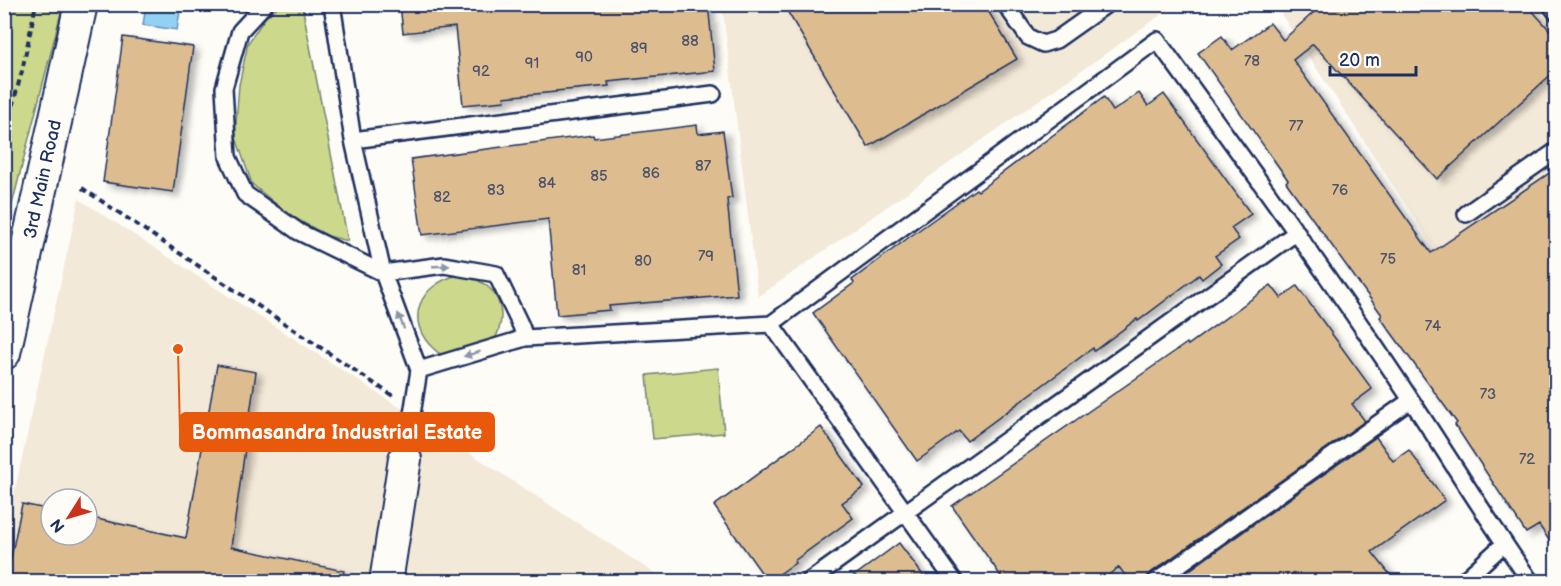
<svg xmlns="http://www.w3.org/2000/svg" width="1561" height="586" font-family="'Balsamiq Sans',sans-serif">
<defs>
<filter id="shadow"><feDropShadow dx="6" dy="4" stdDeviation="3" flood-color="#0004"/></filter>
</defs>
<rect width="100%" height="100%" fill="#fdfcf7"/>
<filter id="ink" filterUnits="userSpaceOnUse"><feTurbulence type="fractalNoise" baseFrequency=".0167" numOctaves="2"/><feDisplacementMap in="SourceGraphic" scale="12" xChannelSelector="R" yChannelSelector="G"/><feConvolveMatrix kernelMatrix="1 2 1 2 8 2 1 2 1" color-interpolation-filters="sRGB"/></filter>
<g filter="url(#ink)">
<path fill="#f3e9d8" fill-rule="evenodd" d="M722,4L1175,5L758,297Z
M1275,5H1556V434Z
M79,199L665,580L666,581L5,582V535ZM51,499H87V535H51Z"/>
<path fill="#ccd88b" stroke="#748474" stroke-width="1.5" d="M5,4L63,5L5,232L4,5Z
M281,4L302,5L348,241L328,236L289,215L252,184L235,135L239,85L248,43L265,18Z
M459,275C499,281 512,313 491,346C482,349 460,359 451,358C446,358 439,354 435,350C402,321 420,283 459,275Z
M718,368L724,433L653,439L647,375Z"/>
<path fill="#93d1f4" stroke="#6390b8" stroke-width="1.5" d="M146,5H181L177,30L143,25Z"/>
<path fill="#ddbd90" stroke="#1b2f5e" stroke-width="1.5" filter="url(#shadow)" d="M400,4H708L715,71L608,82L609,86L556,91V92L504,97L505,101L463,105L455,27L403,33Z
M783,4H984L1017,59L868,147Z
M1323,4H1526L1557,38V69L1437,179L1313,44L1293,60L1431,253L1557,168V552L1539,525L1526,533L1455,425L1457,423L1380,317L1382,315L1286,182L1288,180L1198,53L1222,36L1232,50L1270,23L1283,40Z
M123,37L193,47L173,192L103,182Z
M1139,93L1148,106L1164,94L1251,214L1231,228L1239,239L1215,256L1221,264L1202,279L1199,275L1138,321L1137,319L1094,351L1093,348L967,441L959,431L917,461L813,313L854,283L852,280L912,235L976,189L978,191L1104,97L1113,111Z
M697,125L698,134L723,131L732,198L727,199L737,295L609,306L610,310L557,315L548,219L422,235L411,159L593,135L594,138Z
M1271,285L1281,298L1297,286L1372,389L1352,404L1365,421L1149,574L1145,582H1130L1119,567L1099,582H1005L952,506L1187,343L1188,345Z
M217,365L256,372L231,547L344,571L342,582H6L22,504L51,510V535H87V517L186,538Z
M821,427L864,487L842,503L853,518L794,561L795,563L768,582L714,506Z
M1376,437L1393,461L1409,450L1445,500L1372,552L1396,582H1173Z
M899,543L928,582H846Z"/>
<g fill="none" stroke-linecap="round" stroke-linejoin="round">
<g stroke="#1b2f5e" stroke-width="20">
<path id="lane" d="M265,4L240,31L224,88L228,157L245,194L299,232L383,273L444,265L496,274L521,326L525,338
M332,4L353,140L383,273L419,370L405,459
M1005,4L1028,37L1043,44L1056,40L1107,4
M1550,4L1556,12
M353,140L713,94
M1466,214L1556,151
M771,324L955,582
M419,370L525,338L771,324L1157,40C1243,158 1330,277 1411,400C1451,460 1489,523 1531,582
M808,582L1297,232
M1155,582L1411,400
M1462,582L1504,544"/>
</g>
<g stroke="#1b2f5e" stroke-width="36">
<g id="street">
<path id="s1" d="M4,353L81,4"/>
<path d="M386,582L405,459"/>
</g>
</g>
<path stroke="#1b2f5e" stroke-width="4" stroke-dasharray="6 4.5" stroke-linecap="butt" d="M4,137L22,71L36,4
M82,188L393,396"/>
<use href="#lane" stroke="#fdfcf7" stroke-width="15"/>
<use href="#street" stroke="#fdfcf7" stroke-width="32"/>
</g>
<defs><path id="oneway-solid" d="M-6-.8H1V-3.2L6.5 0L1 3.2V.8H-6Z" transform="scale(1.5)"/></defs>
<g fill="#8c96aa">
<use href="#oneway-solid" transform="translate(441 266) rotate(-2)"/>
<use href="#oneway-solid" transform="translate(401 321) rotate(-111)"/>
<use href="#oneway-solid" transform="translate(472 354) rotate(163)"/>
</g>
</g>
<g text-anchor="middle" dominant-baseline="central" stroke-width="5" stroke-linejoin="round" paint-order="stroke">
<g font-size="15" fill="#4c526a">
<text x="690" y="41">88</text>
<text x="639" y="48">89</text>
<text x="584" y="57">90</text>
<text x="1252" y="61">78</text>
<text x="532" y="63">91</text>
<text x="481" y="71">92</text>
<text x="1296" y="126">77</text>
<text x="703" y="166">87</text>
<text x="651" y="173">86</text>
<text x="599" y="176">85</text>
<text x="547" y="183">84</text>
<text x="496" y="190">83</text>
<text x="1340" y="190">76</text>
<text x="442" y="197">82</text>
<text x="706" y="256">79</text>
<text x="1388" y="259">75</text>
<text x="643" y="261">80</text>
<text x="579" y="270">81</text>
<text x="1433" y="326">74</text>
<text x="1488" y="394">73</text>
<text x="1527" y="459">72</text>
</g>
<g font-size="18" fill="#1b2f5e" stroke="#fdfcf7">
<text stroke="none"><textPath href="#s1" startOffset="178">3rd Main Road</textPath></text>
</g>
</g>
<path fill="none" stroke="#e8590c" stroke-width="2" d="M178 349L180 432"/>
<circle fill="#e8590c" stroke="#fdfcf7" stroke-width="2" cx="178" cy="349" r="6"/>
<rect fill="#e8590c" stroke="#e8590c" stroke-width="2" x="180" y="413" width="314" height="38" rx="6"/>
<g font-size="20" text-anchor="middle" font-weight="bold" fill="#fff">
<text x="337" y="439">Bommasandra Industrial Estate</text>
</g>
<rect width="1561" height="586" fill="none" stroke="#fdfcf7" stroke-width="24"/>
<rect x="12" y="12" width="1537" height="562" fill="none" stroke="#1b2f5e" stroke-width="2" filter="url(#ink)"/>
<g transform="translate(69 517) rotate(233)"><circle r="28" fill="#fdfcf7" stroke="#a3aaba" stroke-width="1.5"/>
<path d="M0-4.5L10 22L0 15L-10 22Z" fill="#c8321e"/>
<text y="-9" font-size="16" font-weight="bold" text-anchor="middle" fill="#1b2f5e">N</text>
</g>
<path d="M1330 66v9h86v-9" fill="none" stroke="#1b2f5e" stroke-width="3"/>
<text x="1339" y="66" font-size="18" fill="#1b2f5e" stroke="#fdfcf7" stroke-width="4.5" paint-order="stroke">20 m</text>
</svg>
